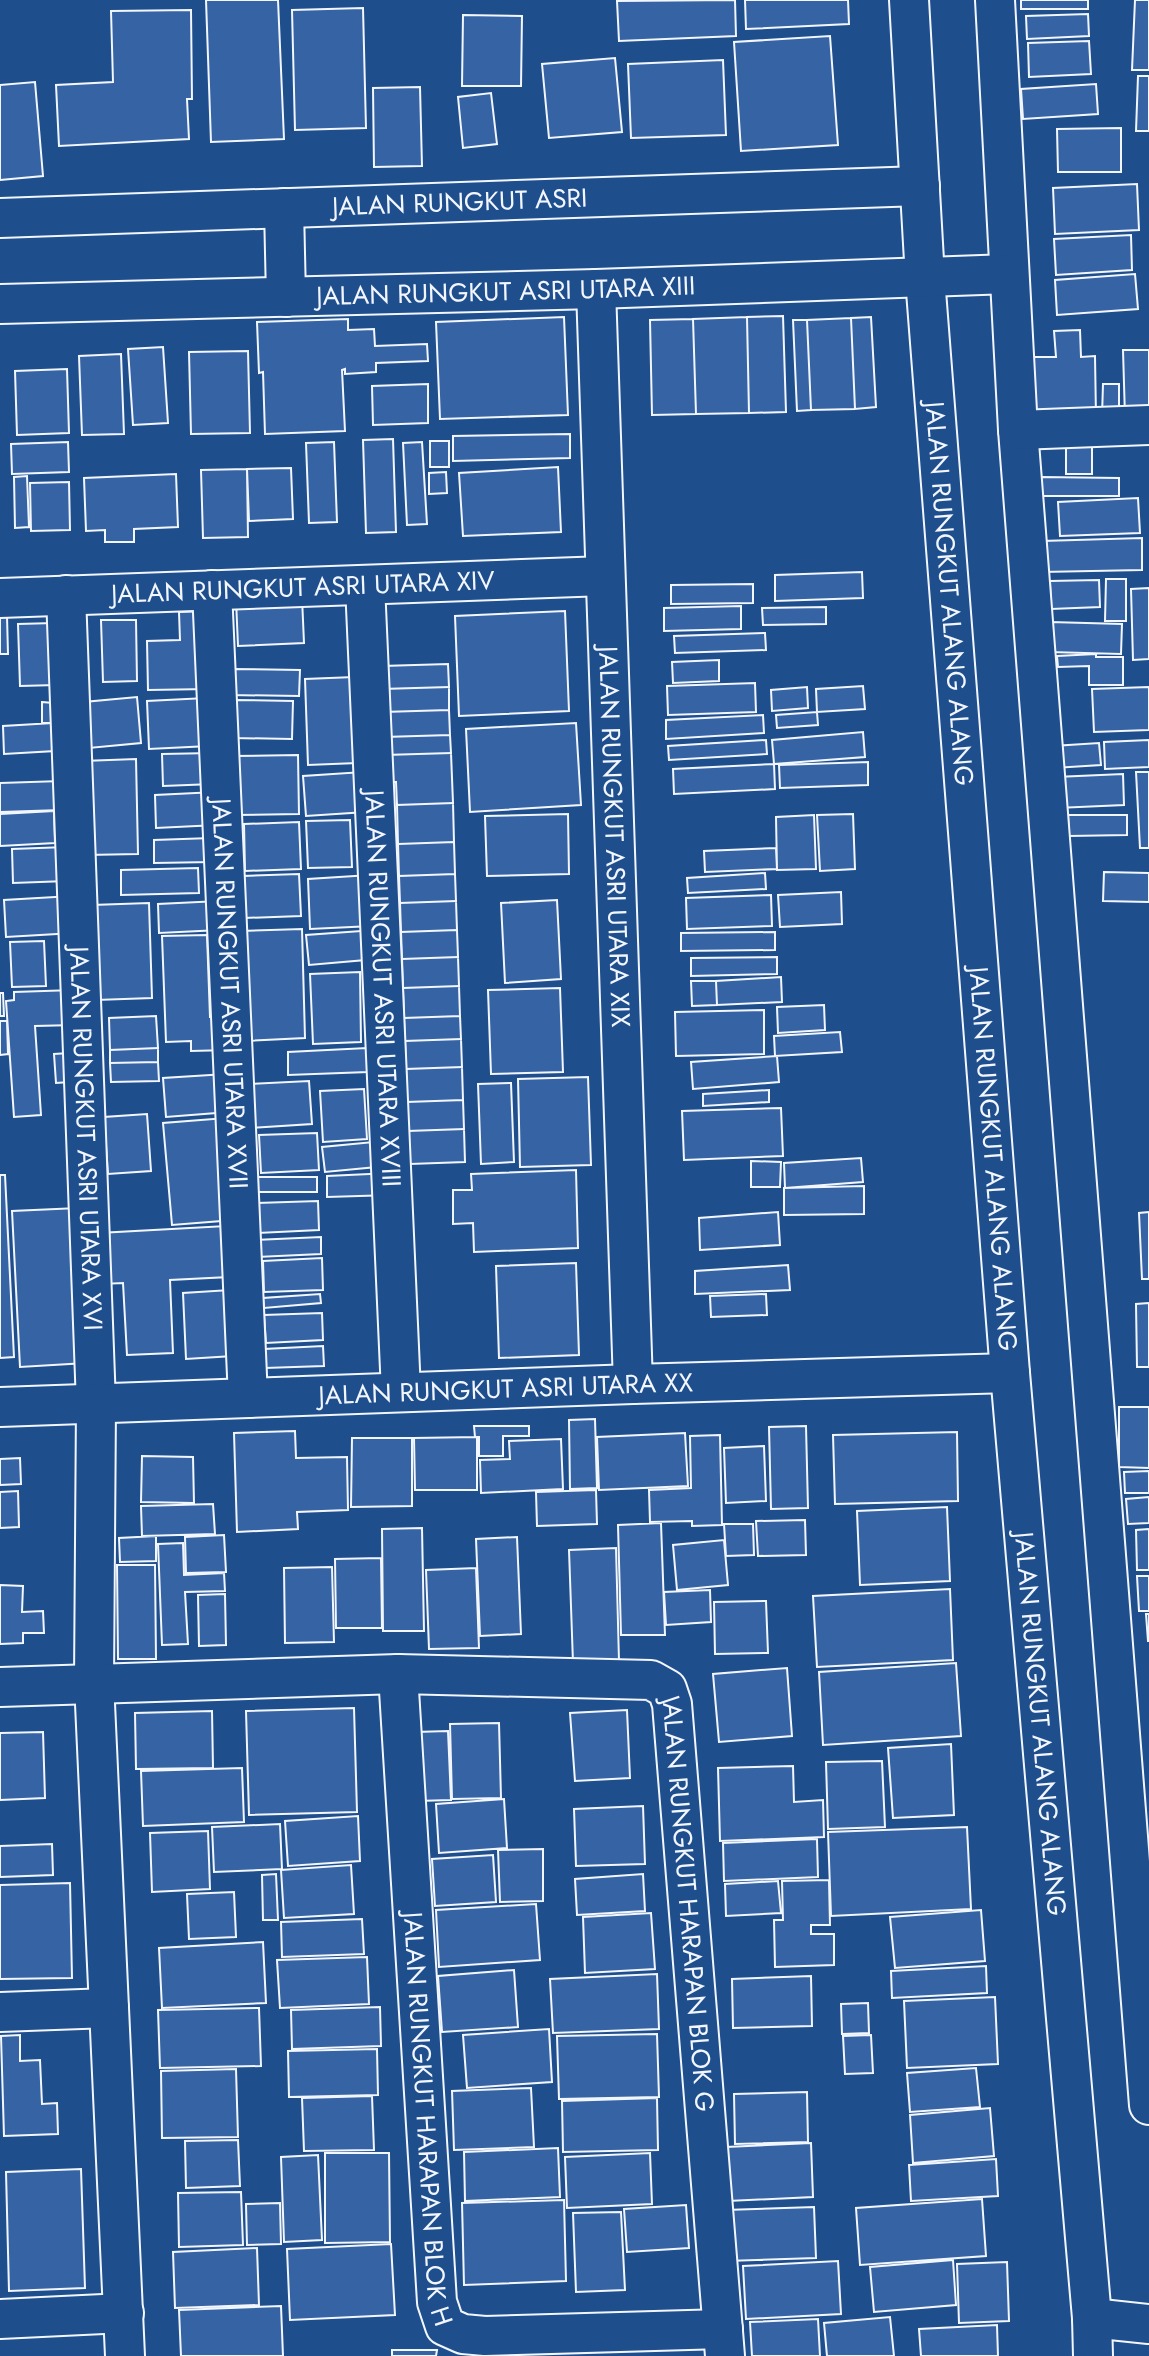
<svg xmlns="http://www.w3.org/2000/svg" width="1149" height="2356" font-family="Jost,sans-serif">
<rect width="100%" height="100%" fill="#1f4e8c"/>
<path fill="#3563a3" stroke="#f2f6ff" stroke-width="2" d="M206,0H278L284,139L211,142Z
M735,0L736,36L619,41L617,1Z
M745,0H848L849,24L746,29Z
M1021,0H1088V9H1021Z
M1135,0H1149V70H1132Z
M363,8L366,128L295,130L292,10Z
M191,10L192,99H187L189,139L59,146L56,85L113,82L111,11Z
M1088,14L1089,36L1027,39L1026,16Z
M463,15L522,16L521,86H462Z
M830,36L838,145L741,151L734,42Z
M1089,41L1091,74L1029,77L1028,43Z
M615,58L622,132L549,138L542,64Z
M723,60L726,135L631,138L628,64Z
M1138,76H1149V131H1136Z
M35,82L43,176L0,180V85Z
M1096,84L1098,114L1023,119L1021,89Z
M420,87L422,166L374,167L373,88Z
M491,93L497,144L463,148L458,97Z
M1121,128V172H1058L1057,129Z
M1137,184L1139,230L1055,234L1053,188Z
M1131,235L1132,270L1056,275L1054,239Z
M1135,274L1138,309L1057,315L1055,280Z
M783,316L786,412L749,413L747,317Z
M564,317L568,415L440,419L436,322Z
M747,317L749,413L696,414L693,319Z
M871,317L876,407L855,409L851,318Z
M851,318L855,409L811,410L807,320Z
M348,319V330L374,329L375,346L427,344L428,361L376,363V372L345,374V369L342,370L345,431L265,434L263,372L259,373L257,322Z
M693,319L696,414L652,415L650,320Z
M793,320H807L811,410L797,411Z
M1080,330L1081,357L1095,356L1096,417L1030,418L1029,357H1056L1054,331Z
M163,347L168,423L133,425L128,349Z
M1123,350H1149V417H1125Z
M248,351L250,433L191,434L189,352Z
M121,354L124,434L82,435L79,356Z
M67,369L69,433L17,435L15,371Z
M428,384V423L373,425L372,386Z
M1103,384H1119V416H1102Z
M570,434V458L453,461V436Z
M393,439L396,532L366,533L363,440Z
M430,441H449V467H430Z
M68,442L69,472L12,474L11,444Z
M334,442L337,522L309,523L306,443Z
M422,442L427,524L407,525L403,443Z
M1092,442V474H1066V443Z
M558,467L561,532L463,536L459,473Z
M291,468L293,519L249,521L247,469Z
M247,469L248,537L203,538L201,470Z
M446,472L447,493L429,494V473Z
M176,474L178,527L134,529V542H105V530L86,531L84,478Z
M27,476L29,527L15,528L14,477Z
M1041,477L1119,478V496H1041Z
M69,482L70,530L31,531L30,483Z
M1138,498L1140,533L1060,536L1058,502Z
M1142,538V570L1042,572V541Z
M862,572L863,598L775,601V575Z
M1106,579H1126V621H1105Z
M1099,580L1100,607L1051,609L1050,581Z
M753,584V603L671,604V585Z
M1149,588V659L1133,660L1131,589Z
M302,598L304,643L238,646L236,600Z
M741,606V629L664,631V608Z
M826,607V624L763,625L762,608Z
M207,611L208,689L148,690L147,641L180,640L179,612Z
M565,611L569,711L459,716L455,616Z
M0,616H7L8,654H0Z
M101,620H136L137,681L103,682Z
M1050,622L1122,624L1121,654L1049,652Z
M54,623L56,685L20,686L18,624Z
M765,633L766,650L675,653L674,636Z
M1096,654V657H1123V685H1089V666L1058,667L1057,656Z
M719,660V681L673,683L672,662Z
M448,664L449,687L382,689V666Z
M231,669L300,670L299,696L230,695Z
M354,677L357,763L308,765L305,679Z
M755,683L756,712L668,715L667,686Z
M863,686L865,709L817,712L816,689Z
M449,687V710L383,712L382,689Z
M807,687L808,708L772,711L771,690Z
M1149,687V730L1094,732L1092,689Z
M137,697L141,743L89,748L84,702Z
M206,698L209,746L149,749L147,701Z
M234,700L293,701L292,739L233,738Z
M42,702L53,703V723H42Z
M449,710L450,735L384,737L383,712Z
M817,712L818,725L777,728L776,715Z
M763,715L764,733L666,739V720Z
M53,723L55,751L4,754L3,726Z
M576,723L581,805L470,812L466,729Z
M863,732L865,757L774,764L772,740Z
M450,735L451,753L385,755L384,737Z
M766,740L767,754L669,760L668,746Z
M1149,740V767L1105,769L1104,742Z
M1099,743L1101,765L1054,768L1053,746Z
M212,753L213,784L163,786L162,754Z
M451,753L453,803L397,805L396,782H386L385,755Z
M298,755L299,814L235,815L233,756Z
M136,759L138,854L86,855L83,761Z
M868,762V785L780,788L779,765Z
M774,764L775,789L674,794L673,769Z
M363,772L366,812L306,816L303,776Z
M1136,772H1149V848H1140Z
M1123,774L1124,805L1057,808L1056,777Z
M61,781L62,810L0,812V783Z
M216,792L217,825L156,828L155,795Z
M453,803L454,842L398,844L397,805Z
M54,811L55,843L0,846V814Z
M568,814L569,874L487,876L485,816Z
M853,814L855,869L820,871L817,815Z
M814,815L816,869L777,870L776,817Z
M1068,815H1127V835L1069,836Z
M350,820L352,867L308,868L306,821Z
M299,822L301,869L245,871L244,824Z
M211,838L212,862L154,863V840Z
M454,842L455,874L399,876L398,844Z
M66,847L67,881L13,883L12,849Z
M776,848L777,869L705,872L704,851Z
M198,868L199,893L121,895V870Z
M1104,872L1149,873V902L1103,901Z
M765,873L766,889L688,893L687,878Z
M299,874L301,916L244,918L243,876Z
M455,874L456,901L400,903L399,876Z
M370,875L372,926L310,929L308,879Z
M841,892L842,924L780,927L778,895Z
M771,895L772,926L687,929L686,898Z
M72,896L74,933L6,937L4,900Z
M557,900L561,979L505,983L501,903Z
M219,901L220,930L159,933L158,904Z
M456,901L457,930L401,932L400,903Z
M149,903L152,998L96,1000L92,905Z
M302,929L305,1038L245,1041L240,931Z
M375,930L377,959L309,965L306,935Z
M457,930L458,957L402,959L401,932Z
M775,932V950L681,951V933Z
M207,935L210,1017H228L229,1050L191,1051V1041L166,1042L162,936Z
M44,941L46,986L12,987L10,942Z
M458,957L459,986L403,988L402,959Z
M777,957V974L691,976V958Z
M360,972L361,1042L313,1044L310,974Z
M781,977L782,1002L717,1005L716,981Z
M691,981H716L717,1005L692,1006Z
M459,986L460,1016L404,1018L403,988Z
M560,988L563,1072L491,1074L488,990Z
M74,990L75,1025L35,1026L41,1115L14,1117L6,1001L14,1000V992Z
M0,993H3L4,1016H0Z
M824,1005L825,1030L778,1033L777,1007Z
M764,1010V1054L676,1056L675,1012Z
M156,1016L158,1048L110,1050L109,1018Z
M460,1016L461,1039L405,1041L404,1018Z
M0,1021H7L8,1054L0,1055Z
M840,1032L842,1052L775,1056L774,1036Z
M461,1039L462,1067L406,1069L405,1041Z
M158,1048V1062L110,1063V1050Z
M367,1048L368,1072L288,1075V1052Z
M69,1053L70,1082L56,1083L54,1054Z
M777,1056L779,1082L693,1089L691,1062Z
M158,1062L159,1081L111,1082L110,1063Z
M462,1067L463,1100L407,1102L406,1069Z
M226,1074L229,1112L166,1117L163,1078Z
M588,1077L591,1165L520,1167L518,1079Z
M309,1081L312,1124L251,1128L248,1084Z
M511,1083L514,1162L481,1164L478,1084Z
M364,1089L367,1139L323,1142L320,1091Z
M769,1090V1102L703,1106V1094Z
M463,1100L464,1129L408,1131L407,1102Z
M781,1108L783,1156L684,1160L682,1111Z
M147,1114L151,1171L108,1174L104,1117Z
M226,1118L234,1220L172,1225L163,1123Z
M464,1129L465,1162L410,1164L408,1131Z
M317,1133L319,1170L261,1173L259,1135Z
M384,1141L387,1166L325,1172L322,1147Z
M861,1158L863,1182L785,1188L784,1163Z
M751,1161L781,1162L780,1187H751Z
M576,1170L578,1248L474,1252L473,1223L453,1224V1190H472L471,1174Z
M391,1173L392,1195L327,1197V1176Z
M0,1175H5L14,1357L0,1358Z
M255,1177H317V1192H254Z
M864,1186V1214L784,1215V1188Z
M318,1201L319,1230L258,1233L257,1203Z
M78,1208L86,1363L20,1367L12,1211Z
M778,1212L780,1245L700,1250L699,1218Z
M1149,1212V1279H1142L1139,1213Z
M226,1226L229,1277L170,1280L173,1353L127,1355L123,1283L102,1284L99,1233Z
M321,1237V1254L257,1257L255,1240Z
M322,1258L323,1290L264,1292L263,1261Z
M576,1263L579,1355L499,1358L496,1266Z
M788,1265L790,1290L695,1294V1271Z
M230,1290L233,1356L186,1359L183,1293Z
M320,1294L321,1303L264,1308L263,1298Z
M766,1294L767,1315L711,1317L710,1296Z
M1149,1303V1367H1137L1136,1304Z
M322,1313L323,1340L266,1343L264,1315Z
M323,1346L324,1366L265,1368L264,1349Z
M1119,1407H1149V1468L1119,1467Z
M595,1419L597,1488L570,1489L569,1420Z
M474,1426H529V1436H503V1456H479V1437H475Z
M806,1426L808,1508L771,1509L769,1427Z
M295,1431L296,1458L347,1457L348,1510L297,1512L298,1529L237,1532L234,1433Z
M957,1432L958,1501L835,1504L833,1435Z
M685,1433L688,1486L599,1490L597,1437Z
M720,1435L722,1525L692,1526V1521L650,1522L649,1490L691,1488L690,1436Z
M477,1437V1490H415L414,1438Z
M352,1438H412V1506L351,1507Z
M561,1439L563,1489L481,1493L480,1460L510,1459L509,1441Z
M764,1446L766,1501L726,1503L724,1448Z
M142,1456L193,1457L194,1503L141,1502Z
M20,1458L21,1484L0,1485V1459Z
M1149,1471V1493H1125L1124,1472Z
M596,1490L597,1524L537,1526L536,1492Z
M18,1491L19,1527L0,1528V1492Z
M1149,1497V1523L1128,1524L1126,1499Z
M213,1504L215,1534L142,1536L141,1506Z
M947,1507L950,1581L860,1585L857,1511Z
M805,1520L806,1555L758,1556L756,1521Z
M661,1523L665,1635H621L618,1525Z
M724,1524H753L754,1555L726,1556Z
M422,1528L424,1631H383L382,1529Z
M1149,1529V1570H1137L1136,1530Z
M224,1535L226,1572L186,1573L185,1537Z
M156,1536V1561L120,1562L119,1538Z
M517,1537L521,1634L480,1636L476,1539Z
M724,1540L728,1585L677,1590L673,1545Z
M183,1543L184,1575L224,1573L225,1591L185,1592L188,1644L162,1645L158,1544Z
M616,1548L619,1661L573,1663L569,1550Z
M381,1558L382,1628H336L335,1559Z
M117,1565H155L156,1659H118Z
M332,1567L334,1642L285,1643L284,1568Z
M476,1568L479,1648L429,1649L426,1570Z
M1137,1576H1149V1611H1139Z
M0,1585L23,1586L22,1612L43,1611L44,1633H23V1643L0,1644Z
M950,1589L953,1660L817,1667L813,1596Z
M710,1590L711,1622L666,1625L664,1592Z
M225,1594L226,1645L199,1646L198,1595Z
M766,1601L768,1653L715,1654L714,1602Z
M1146,1614H1149V1641H1148Z
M956,1663L961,1736L823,1745L819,1672Z
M787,1668L792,1736L719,1742L713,1674Z
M354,1708L357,1812L249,1815L246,1711Z
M627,1710L630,1778L575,1781L570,1713Z
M212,1711L213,1768L136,1769L135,1713Z
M499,1723L501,1798L452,1799L450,1724Z
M448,1731L451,1800L417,1801L415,1732Z
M43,1732L45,1798L0,1800V1733Z
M951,1744L954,1815L893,1818L888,1748Z
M882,1761L885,1827L828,1829L826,1762Z
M793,1766L794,1802L823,1800L824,1837L720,1841L718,1768Z
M242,1768L244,1822L143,1826L141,1771Z
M504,1799L507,1848L439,1853L436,1804Z
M643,1806L645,1864L576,1866L574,1809Z
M358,1816L360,1861L288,1866L285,1821Z
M280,1824L282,1869L214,1872L212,1827Z
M967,1827L971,1909L831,1916L828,1832Z
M208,1831L210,1889L152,1892L150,1833Z
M817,1839L818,1877L724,1881L723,1843Z
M52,1844L53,1875L0,1877V1846Z
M543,1849V1901L500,1902L498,1850Z
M493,1855L496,1902L435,1906L432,1859Z
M351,1865L354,1914L284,1918L281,1870Z
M276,1874L278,1920H263L262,1875Z
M643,1874L645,1911L577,1915L575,1879Z
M829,1880L830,1925H811V1934H834V1965L775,1967L774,1920H783L782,1881Z
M778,1881L781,1913L726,1916L725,1884Z
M70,1883L72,1978L0,1979V1885Z
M234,1892L236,1937L189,1939L187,1894Z
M536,1904L540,1960L439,1967L436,1910Z
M981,1910L985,1961L895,1968L890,1917Z
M651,1913L655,1969L585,1973L583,1917Z
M362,1919L364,1954L282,1957L281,1922Z
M263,1942L266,2003L162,2008L159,1948Z
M367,1957L369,2004L280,2008L277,1960Z
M986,1966L987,1993L892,1998L891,1971Z
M514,1970L518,2027L442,2032L438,1976Z
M657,1974L659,2029L553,2033L550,1979Z
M811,1976L812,2026L733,2028L732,1979Z
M995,1997L998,2064L907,2068L904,2001Z
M868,2003L869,2033L842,2034L841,2004Z
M380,2007L381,2046L292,2049L291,2010Z
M259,2008L261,2066L160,2068L158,2010Z
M549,2029L552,2082L467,2088L463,2035Z
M657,2034L659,2097L559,2099L557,2036Z
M20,2035V2061L40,2060L42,2104L57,2103L58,2134L4,2136L1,2036Z
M871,2035L873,2073L845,2074L843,2036Z
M377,2049L378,2095L289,2097L288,2051Z
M976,2068L980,2107L910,2112L907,2073Z
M236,2069L238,2137L162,2138L161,2071Z
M531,2088L534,2147L454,2150L452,2091Z
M807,2092L808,2142L735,2144L734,2094Z
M372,2096L374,2150L304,2151L302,2098Z
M657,2098L658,2150L563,2152L562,2101Z
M990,2108L994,2156L913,2163L910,2115Z
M238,2140L240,2186L186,2188L185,2141Z
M811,2143L813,2197L728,2201L726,2147Z
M558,2148L560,2197L465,2201L464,2152Z
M325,2153H389L390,2242L325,2243Z
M650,2153L652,2204L567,2208L565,2157Z
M318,2155L322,2240L284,2242L281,2157Z
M996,2159L998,2196L911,2201L909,2165Z
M81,2169L85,2288L9,2291L6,2172Z
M241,2192L243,2245L179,2247L178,2193Z
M982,2199L986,2256L860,2265L856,2208Z
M564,2200L566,2281L464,2285L462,2203Z
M280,2203L281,2244L247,2245L246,2204Z
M686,2205L689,2248L627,2252L624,2209Z
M814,2207L816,2258L727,2261L725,2210Z
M621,2212L625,2290L576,2292L573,2213Z
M391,2244L395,2315L290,2320L287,2249Z
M257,2248L259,2305L175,2308L173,2252Z
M953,2260L956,2305L874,2312L870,2267Z
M838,2261L841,2314L746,2319L743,2266Z
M1007,2262L1009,2321L959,2323L957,2264Z
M281,2306L283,2356H181L179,2310Z
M890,2317L894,2356H827L824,2323Z
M818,2319L820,2356H752L750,2322Z
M997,2325L998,2356H921L919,2329Z
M392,2350H437L436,2356H392Z"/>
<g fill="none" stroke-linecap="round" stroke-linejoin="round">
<g stroke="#f2f6ff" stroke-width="42">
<g id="minor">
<path id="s1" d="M909,0L925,278L1010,1373L1092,2318L1093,2356"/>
<path d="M995,0L1018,430L1149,2105"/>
<path d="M284,208L286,297"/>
<path id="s2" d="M0,218L920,186"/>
<path id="s3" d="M596,289L633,1384"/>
<path id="s4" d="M0,304L596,289L1009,274"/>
<path d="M1018,430L1149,425"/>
<path id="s5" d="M365,585L401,1392"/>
<path id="s6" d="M212,590L248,1398"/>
<path id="s7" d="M66,595L96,1404L94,1682L125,2356"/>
<path id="s8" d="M0,598L605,576"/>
<path id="s9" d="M0,1407L633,1384L1010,1373"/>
<path id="s10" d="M398,1674L437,2302L445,2326L463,2334L485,2336L723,2329"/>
<path id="s11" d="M0,1687L398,1674L651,1680L667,1689L672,1704L725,2356"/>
<path d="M0,2012L109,2008"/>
<path d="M1092,2318L1149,2324"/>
<path d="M0,2319L124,2313"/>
</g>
</g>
<use href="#minor" stroke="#1f4e8c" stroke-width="38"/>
</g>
<g text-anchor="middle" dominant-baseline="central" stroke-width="5" stroke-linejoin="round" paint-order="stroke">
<g font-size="26" fill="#f2f6ff" stroke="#1f4e8c">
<text stroke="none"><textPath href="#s2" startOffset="460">JALAN RUNGKUT ASRI</textPath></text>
<text stroke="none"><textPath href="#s4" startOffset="506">JALAN RUNGKUT ASRI UTARA XIII</textPath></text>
<text stroke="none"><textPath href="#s8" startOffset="303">JALAN RUNGKUT ASRI UTARA XIV</textPath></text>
<text stroke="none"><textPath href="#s1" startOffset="595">JALAN RUNGKUT ALANG ALANG</textPath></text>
<text stroke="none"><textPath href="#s3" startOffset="548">JALAN RUNGKUT ASRI UTARA XIX</textPath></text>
<text stroke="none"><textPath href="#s5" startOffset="404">JALAN RUNGKUT ASRI UTARA XVIII</textPath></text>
<text stroke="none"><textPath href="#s6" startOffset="404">JALAN RUNGKUT ASRI UTARA XVII</textPath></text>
<text stroke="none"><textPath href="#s7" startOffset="544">JALAN RUNGKUT ASRI UTARA XVI</textPath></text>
<text stroke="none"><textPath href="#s1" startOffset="1162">JALAN RUNGKUT ALANG ALANG</textPath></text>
<text stroke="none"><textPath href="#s9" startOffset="506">JALAN RUNGKUT ASRI UTARA XX</textPath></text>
<text stroke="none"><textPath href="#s1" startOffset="1729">JALAN RUNGKUT ALANG ALANG</textPath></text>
<text stroke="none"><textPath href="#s11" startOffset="886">JALAN RUNGKUT HARAPAN BLOK G</textPath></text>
<text stroke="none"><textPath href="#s10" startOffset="446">JALAN RUNGKUT HARAPAN BLOK H</textPath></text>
</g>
</g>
</svg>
